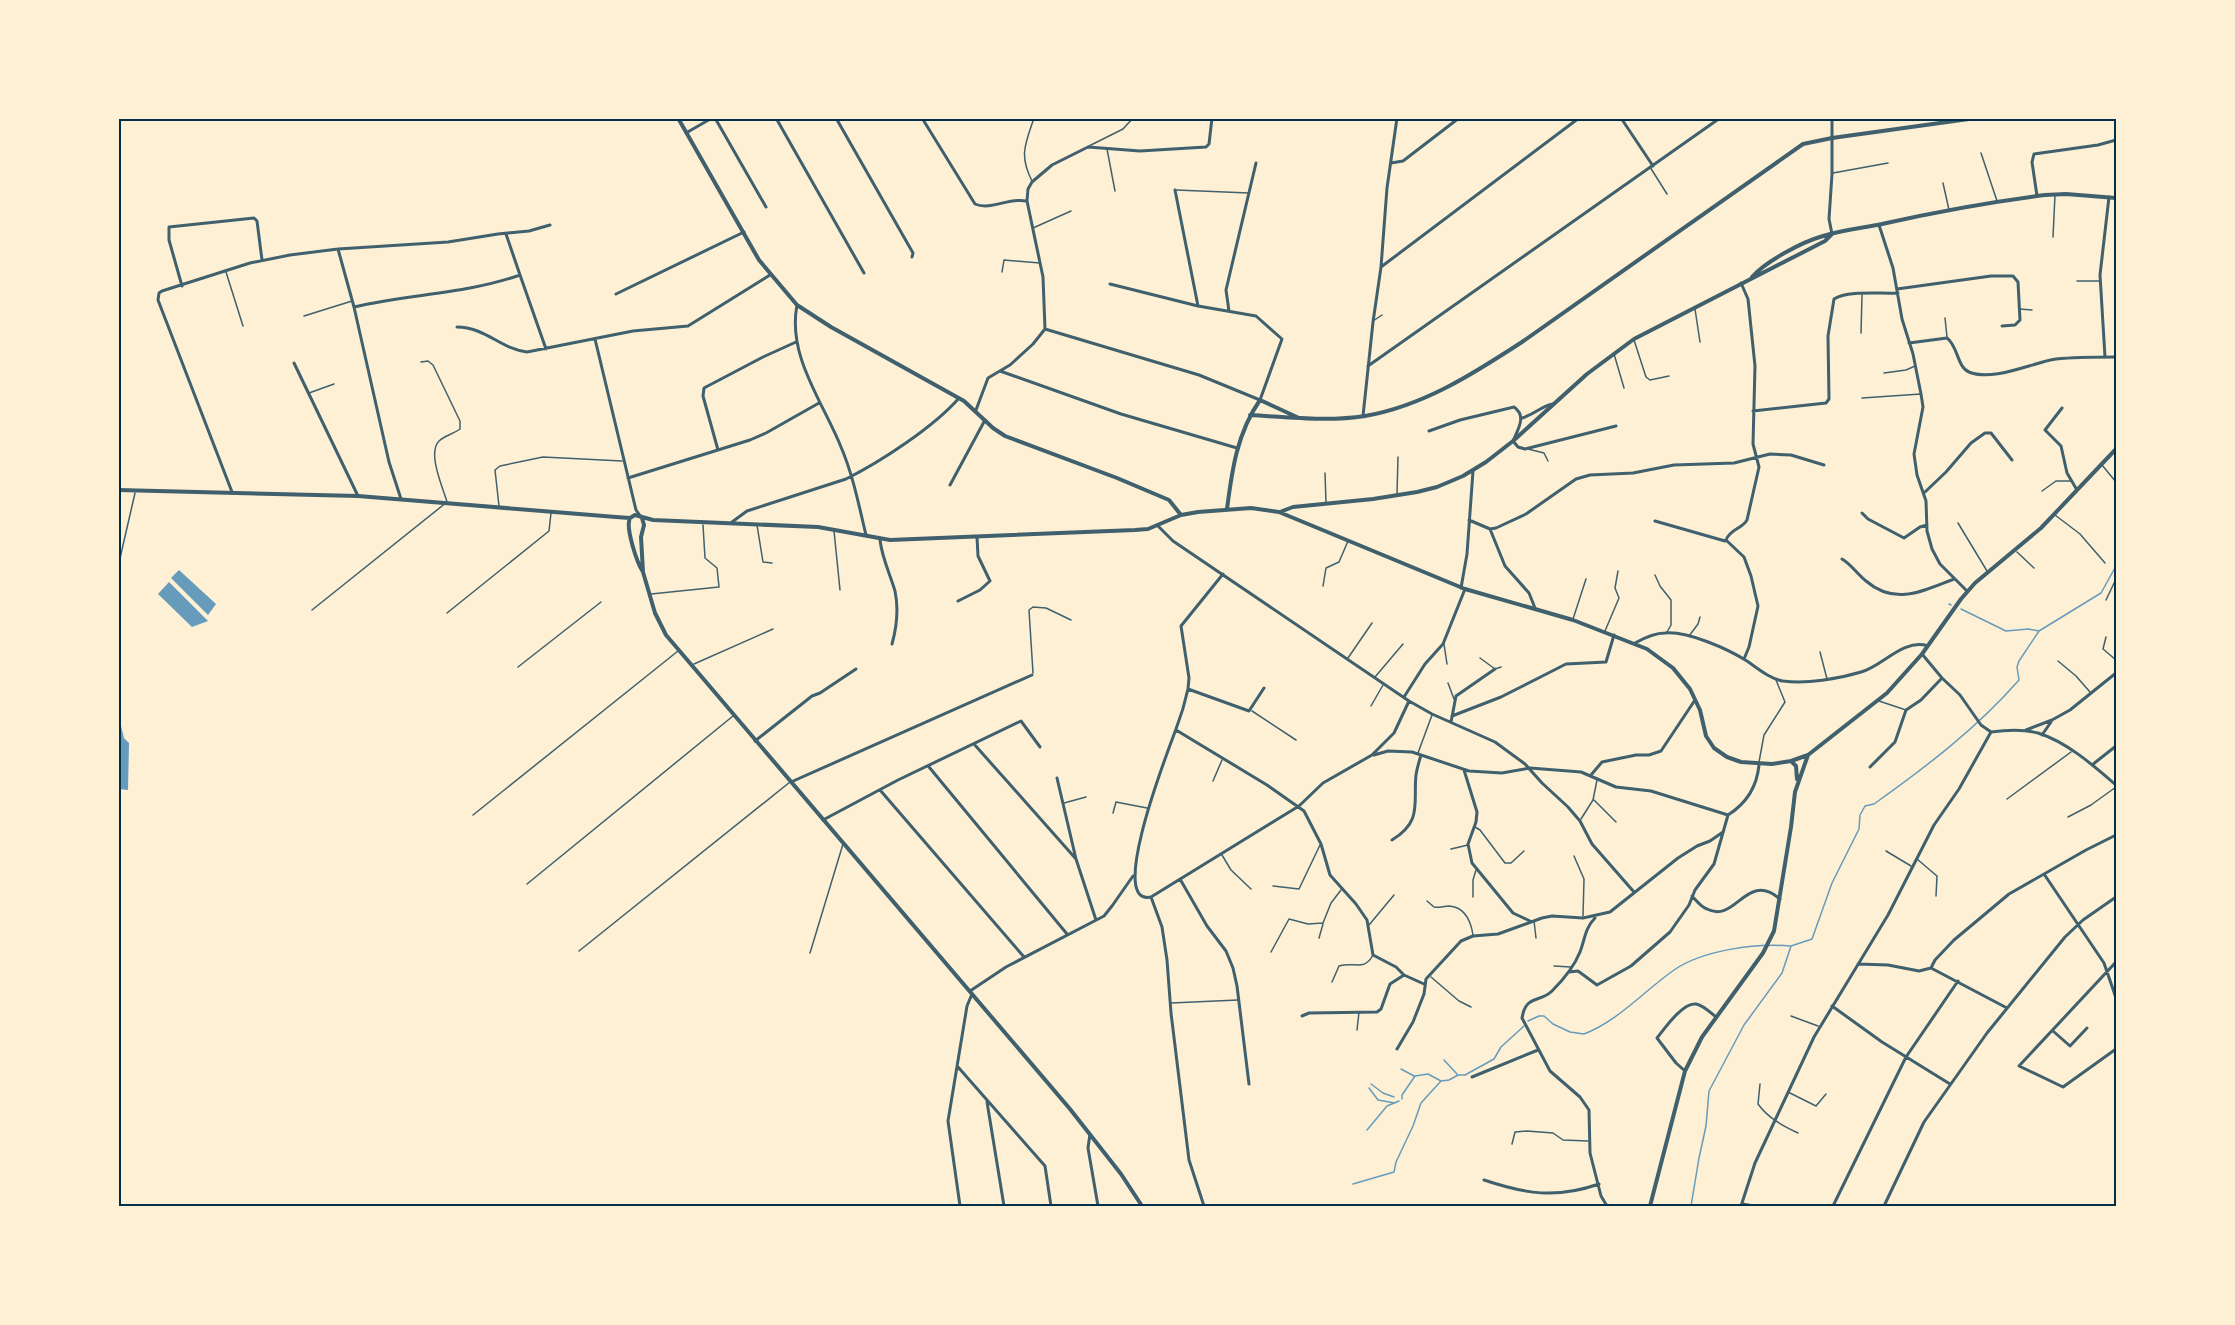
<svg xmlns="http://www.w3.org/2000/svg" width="2235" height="1325" font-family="Spectral,serif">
<rect width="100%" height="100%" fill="#fdf0d5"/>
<path fill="#669bbc" d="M179,570L216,604L208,615L171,578Z
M169,582L208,621L192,627L158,594Z
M118,726H121L124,738L129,743L128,790L119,789Z"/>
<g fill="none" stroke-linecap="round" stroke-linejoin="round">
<path stroke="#669bbc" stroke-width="1.5" d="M1949,604L1951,605
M1961,609L2006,631L2028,629L2039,631
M1528,1021L1539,1016H1544L1553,1024L1570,1032L1584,1034C1618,1021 1644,991 1674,970C1703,950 1756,943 1790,946
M1444,1060L1457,1074
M1401,1069L1414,1076
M1371,1084L1383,1093L1394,1097
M1369,1088L1378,1100L1395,1103
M1402,1099V1095L1415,1076L1428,1074L1441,1081
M1367,1130L1387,1106L1399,1101
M1353,1184L1394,1172L1396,1162L1413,1126L1421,1103L1441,1081L1449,1080L1458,1075H1465L1494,1059L1501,1047L1524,1026
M1691,1206L1699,1158L1706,1126L1709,1091L1744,1025L1782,973L1791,946L1812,939L1832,883L1859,829L1860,815L1865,806L1874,804C1926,767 1977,728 2019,680L2017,667L2019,661L2039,631L2101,593L2116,566"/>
<path stroke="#3f606c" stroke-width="1.5" d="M1089,146L1123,129L1133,118
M1107,149L1115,191
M1981,153L1997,201
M1650,167L1667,194
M1833,173L1888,163
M1032,181C1019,156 1025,144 1034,118
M1943,183L1949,210
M1176,190L1249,193
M1033,228L1071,211
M2053,237L2055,195
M226,272L243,326
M1002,272L1004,260L1040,263
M2077,281H2100
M1695,309L1700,342
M2020,309L2032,310
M304,316L352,301
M1945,318L1947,337
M1373,321L1382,315
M1861,333L1862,295
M1634,340L1646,377L1650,380L1669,376
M1614,354L1624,388
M1884,373L1906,370L1915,366
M309,393L334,384
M1862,398L1921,394
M1528,449L1544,453L1548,461
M2102,465L2116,482
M1325,473L1326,503
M2042,491L2056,481H2071
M1397,494L1398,457
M499,506L495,470L500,466L543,457L622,461
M2055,515L2080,534L2105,563
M1958,523L1987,571
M757,525L763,562L772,563
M834,531L840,590
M2017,552L2034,568
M118,567L135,493
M1655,575L1660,586L1671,600V625L1667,632
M1323,586L1326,568L1339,562L1348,541
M651,594L719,587L717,568L705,558L703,525
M2106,600L2116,579
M312,610L447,502C443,488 427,453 439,441C444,436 453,434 460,429V421L433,365L428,361L421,362
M447,613L549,531L551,513
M1573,619L1586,579
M1605,631L1619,598L1615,588L1618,571
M1689,636L1698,624L1700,617
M2106,637L2103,649L2116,660
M1444,644L1447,664
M1820,652L1827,679
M1348,658L1372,623
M1480,658L1495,669L1501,667
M2058,661L2076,676L2090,692
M694,664L773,629
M518,667L601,602
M1033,673L1029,610L1033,607L1046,608L1071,620
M1375,677L1403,644
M1448,683L1454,699
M1879,701L1906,710
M1371,706L1383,685
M1252,711L1296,740
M1418,753L1432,715
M1759,762L1764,735L1785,702L1776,680
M1213,781L1222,760
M2007,799L2071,752
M1594,800L1616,822
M1064,803L1086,797
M1113,813L1116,802L1147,808
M473,815L678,651
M2068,817L2091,805L2116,787
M1581,819L1593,800L1597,780
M1475,827L1480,830L1505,863H1511L1524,851
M1451,849L1468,845
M1886,851L1911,866
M1222,855L1231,870L1251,889
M1574,856L1584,879L1583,916
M1917,859L1937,876L1936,896
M527,884L733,716
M1273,886L1299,889L1320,845
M1473,897V880L1476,870
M1427,901L1434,907C1439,908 1444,906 1449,906C1465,907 1471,922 1473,935
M1534,921L1536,938
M1369,925L1394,895
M1319,938L1323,924
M579,951L790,782
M1271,952L1289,919L1308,924L1323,923L1331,903L1341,890
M810,953L843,844
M1554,966L1571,967
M1431,977L1459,1001L1471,1007
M1332,982L1339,966C1354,961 1364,972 1373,955
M1171,1003L1238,1000
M1791,1016L1818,1026
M1357,1030L1359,1012
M1760,1084L1758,1104C1768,1118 1783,1126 1798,1133
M1788,1092L1816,1106L1826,1094
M1512,1144L1515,1132L1527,1131L1553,1133L1563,1140L1588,1141"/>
<path stroke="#3f606c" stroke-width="3" d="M715,118L766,207
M776,118L864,273
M836,118L913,253L912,257
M922,118L975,204C991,211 1009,197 1026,201
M1621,118L1653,166
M1832,118V174L1829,219L1832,234
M686,133L712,118
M1391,163L1403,161L1459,118
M1175,190L1198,306
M2037,196L2032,162L2034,154L2098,145L2116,140
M1879,225L1893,268L1902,319L1913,354L1921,394L1923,407L1914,454L1917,475L1926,501L1927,531L1932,549L1940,564L1967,591
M506,234L520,275
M338,249L354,307L389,462L401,499
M1381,267L1579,118
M1741,283L1748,299L1755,366L1753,444L1759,467L1747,520C1742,529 1730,529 1726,540L1744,557L1751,576L1758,606L1749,647L1744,659
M182,286L169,240V227L254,218L257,221L262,260
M1897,289L1991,276H2013L2018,282L2020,320L2015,325L2002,326
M616,294L744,232
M797,305C787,356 823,402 841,447C853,475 859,506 866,535
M354,307C409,294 466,294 520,275L546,349
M1229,311L1226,290L1256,163
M457,327C485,327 501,349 527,352L633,331L688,326L770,275
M1045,329L1199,375L1260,400L1282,339L1256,316L1198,306L1110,284
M595,339L636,510L641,517
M1909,343L1947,338C1958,346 1957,367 1969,372C1993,382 2031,363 2056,359C2076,357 2096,357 2116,357
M2105,357L2100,275L2109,197
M294,363L358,496
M1368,366L1720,118
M1000,371L1121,414L1237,448
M2062,408L2045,430L2061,446L2067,473L2077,490
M976,410L988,378L1010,365L1033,344L1045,329L1043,277L1027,201L1028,189L1032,182L1052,165L1088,147L1140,151L1206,147L1209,144L1212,118
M1753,411L1826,403L1829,399L1828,336L1834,299C1847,290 1882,294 1898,293
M1363,416L1373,322L1381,267L1387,188L1397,118
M1522,418C1534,415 1541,406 1553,404
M1429,431L1460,420L1514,407C1527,416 1518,429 1513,441L1518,447L1525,449L1616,426
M718,450L703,396L704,388L763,357L796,342
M628,478L750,440L766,433L819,403
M950,485L985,420
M232,492L158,300L159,293L162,291L250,263L290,255L338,249L448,242L498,234L529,231L550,225
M1925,492L1946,472L1971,443L1985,433H1991L2012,460
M1862,513L1868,519L1904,538L1920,527L1927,525
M1469,520L1490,529L1496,528L1526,514L1576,479L1590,475L1633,473L1674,465L1734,463L1770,454L1791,455L1824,465
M1655,521L1725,541
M732,522L747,511L846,479C880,462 934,427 959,398
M1157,525L1173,541L1409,701L1432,714L1495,742L1525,764L1542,783L1568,807L1580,821L1592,844L1634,892
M1490,529L1505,566L1529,593L1535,608
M880,540C882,558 890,574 895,591C899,610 897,626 892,644
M1842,559C1852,565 1857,574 1866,581C1895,606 1923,591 1954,579
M1223,574L1181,626L1189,678L1188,689C1185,703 1181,716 1176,729C1170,746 1106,907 1151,897L1299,806L1323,783L1372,755L1394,733L1409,701
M1461,588L1467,554L1473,471
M958,601L980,590L990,581L978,556L977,537
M1635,643C1644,638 1654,633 1665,633C1688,631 1728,649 1747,661C1757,668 1770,679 1783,681C1807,684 1838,679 1861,672C1883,666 1903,638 1928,646
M1922,654L1942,678L1960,695L1981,725L1991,732
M1188,689L1249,711L1264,688
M1404,697L1425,664L1443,644L1465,589
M1452,716L1501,697L1566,664L1606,662L1614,635
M1451,722L1456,696L1495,669
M1176,730L1267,785L1304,811L1321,844L1330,875L1356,904L1367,920L1373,955L1396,967L1404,975L1424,984
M2026,730L2052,720L2070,710L2116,673
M1991,732C2006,730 2023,729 2038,733C2067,742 2094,766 2116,785
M2042,735L2051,722
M755,741L812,696L820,693L856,669
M974,744L1076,859
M1374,755L1388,751L1412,752L1469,771L1502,773L1530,768L1581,772L1616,787L1651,791L1728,815
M2092,765L2116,746
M929,767L1067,934
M1870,767L1895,742L1906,710L1921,700L1942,678
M1464,770L1477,812L1476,822L1468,844L1472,863L1513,913L1530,921
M1591,775L1602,762L1636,755H1649L1661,751L1695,700
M1057,778L1076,859L1096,920
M791,782L1032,675
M880,790L1024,957
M1728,815C1747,803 1757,786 1759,765
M823,820L898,780L1021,721L1040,747
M1392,840C1423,821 1413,803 1416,775C1417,768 1419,762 1421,755
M2044,874L2104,963L2116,998
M1180,879L1207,926L1226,951L1233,968L1237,986L1249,1084
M1692,896C1697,901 1701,907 1707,909C1736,924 1746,870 1780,899
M1151,897L1162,927L1167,960L1171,1013L1189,1160L1204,1206
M1595,918C1585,928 1585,939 1580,952C1574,967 1563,980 1552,991C1540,1003 1526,994 1522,1018L1550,1071L1580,1097L1589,1110L1590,1153L1601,1196L1607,1206
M2116,962L2019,1066L2063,1087L2116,1049
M1858,964L1888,965L1919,971L1931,968L2007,1008
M1931,968L1935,960L1954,940L2009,894L2086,850L2116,835
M1569,972L1578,971L1597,985L1631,966L1670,932L1689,905L1695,890L1714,864L1728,815
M970,991L1006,967L1104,916L1112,906L1133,876
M1832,1006L1882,1042L1950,1084
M1302,1016L1309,1013L1377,1012L1381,1009L1390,984L1404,975
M2053,1031L2070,1046L2087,1028
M1397,1049L1413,1022L1424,994L1426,979L1461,941L1473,936L1498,934L1542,918L1552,916L1583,918L1610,912L1678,858L1697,846L1710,841L1723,832
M958,1067L1045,1166L1051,1206
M1685,1071L1676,1063L1657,1038C1665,1028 1683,1002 1696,1004C1703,1005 1711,1013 1716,1017
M1472,1077L1538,1050
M987,1102L1004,1206
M1090,1134L1088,1148L1098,1206
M1484,1180C1526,1194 1556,1199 1599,1184
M1742,1204L1754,1206
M960,1206L948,1121L967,1006L972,994
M1741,1206L1755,1163L1814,1037L1888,915L1934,825L1959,789L1991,732
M1833,1206L1906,1057L1958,981
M1884,1206L1924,1122L1987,1033L2065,937L2083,920L2116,897"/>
<path stroke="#3f606c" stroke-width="4" d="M678,118L759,260L797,305L831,327L964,401L993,428L1005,436L1117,478L1169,500L1181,515
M1752,277C1766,261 1802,242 1823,236C1842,230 1862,228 1882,224C1935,212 1990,202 2045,195L2066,194L2116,198
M1250,415C1288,417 1327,422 1365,416C1423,406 1473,374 1522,342L1803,144L1832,138L1976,118
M118,490L358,496L616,517L630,518L635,515L653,520L818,527L890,540L1135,530L1148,529L1181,515L1198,512L1251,508L1279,512L1465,589L1573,620L1647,649L1673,668L1690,689L1700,710L1706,736L1714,748L1727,757L1741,762L1772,764L1791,761L1808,755L1887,693L1922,654L1961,599L1975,583L2041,528L2116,449
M1227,509C1232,470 1237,433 1260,400L1299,418
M1280,512L1293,507L1373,499L1417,492L1437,487L1463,476L1486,462L1513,441L1587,374L1634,339L1825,241L1832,234
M630,518C625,527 637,563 643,572L655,613L666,635L1070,1109L1121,1174L1142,1206
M642,518L644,525L641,537L643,572
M1791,761L1796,766L1797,779
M1650,1206L1685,1071L1702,1037L1763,953L1774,931L1791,827L1795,792L1808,755"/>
</g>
<rect width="2235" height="1325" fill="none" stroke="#fdf0d5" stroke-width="240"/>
<rect x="120" y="120" width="1995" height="1085" fill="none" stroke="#003049" stroke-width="2"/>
</svg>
